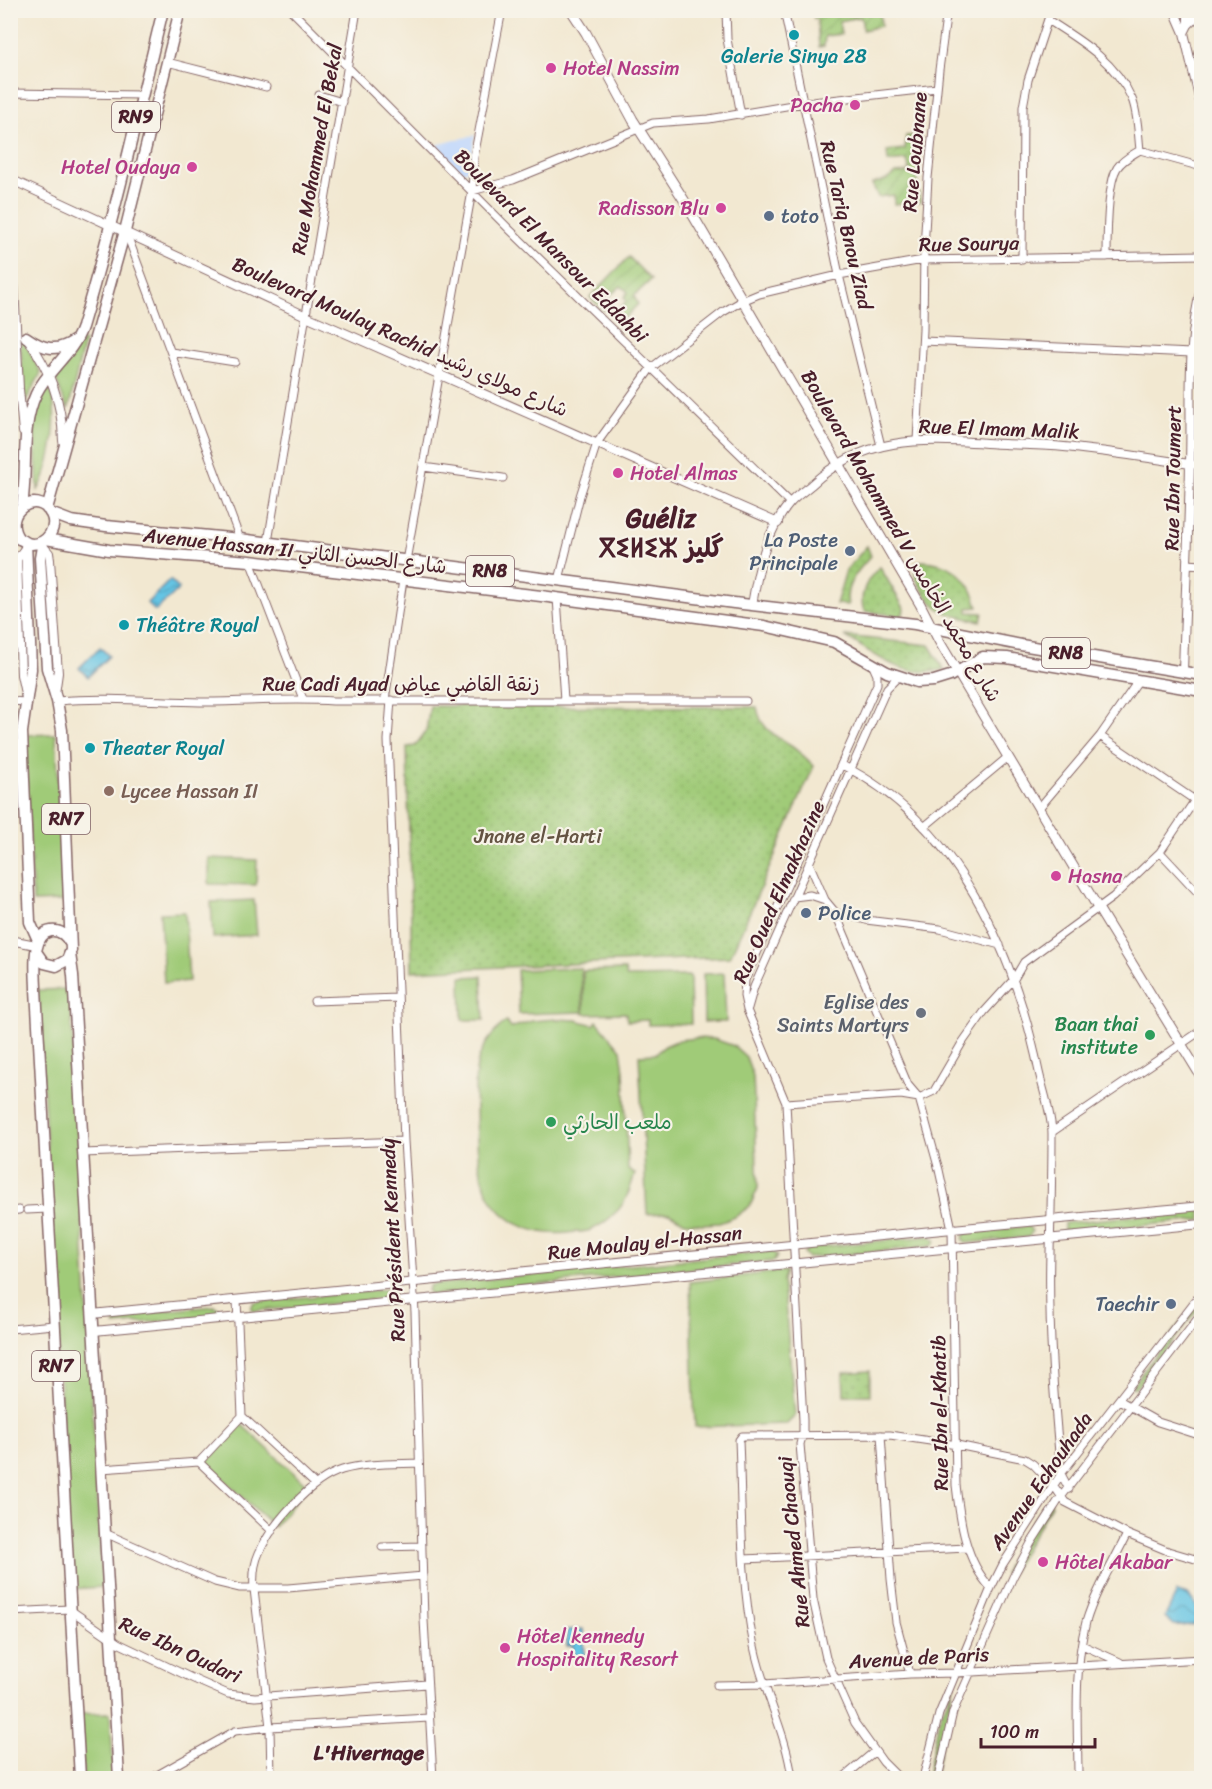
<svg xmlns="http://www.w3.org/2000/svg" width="1212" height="1789" font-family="Sriracha,'Playpen Sans Arabic','Noto Sans Tifinagh',sans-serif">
<defs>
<pattern id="park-dots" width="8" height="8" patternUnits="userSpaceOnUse" patternTransform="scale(1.5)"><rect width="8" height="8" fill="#a0cb78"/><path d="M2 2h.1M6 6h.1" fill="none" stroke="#8bae68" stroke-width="1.8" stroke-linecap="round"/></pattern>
<pattern id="garden-furrows" width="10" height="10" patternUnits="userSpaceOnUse" patternTransform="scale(1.5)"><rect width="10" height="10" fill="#a0cb78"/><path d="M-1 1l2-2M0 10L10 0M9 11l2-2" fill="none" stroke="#8bae68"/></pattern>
<pattern id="water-waves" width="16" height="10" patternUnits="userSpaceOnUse" patternTransform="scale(1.5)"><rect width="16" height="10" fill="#65c5e4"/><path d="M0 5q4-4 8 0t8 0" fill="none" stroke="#559fb9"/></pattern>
</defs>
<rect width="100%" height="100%" fill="#f7f3e8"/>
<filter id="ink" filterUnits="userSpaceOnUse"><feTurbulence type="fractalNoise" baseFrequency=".0167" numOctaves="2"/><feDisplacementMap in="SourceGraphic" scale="12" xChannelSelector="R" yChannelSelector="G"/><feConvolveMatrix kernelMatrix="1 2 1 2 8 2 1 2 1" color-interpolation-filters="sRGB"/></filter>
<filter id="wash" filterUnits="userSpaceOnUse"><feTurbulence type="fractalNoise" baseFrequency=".008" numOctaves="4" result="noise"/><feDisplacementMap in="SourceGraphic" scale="24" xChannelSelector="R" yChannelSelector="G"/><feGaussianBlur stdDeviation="1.35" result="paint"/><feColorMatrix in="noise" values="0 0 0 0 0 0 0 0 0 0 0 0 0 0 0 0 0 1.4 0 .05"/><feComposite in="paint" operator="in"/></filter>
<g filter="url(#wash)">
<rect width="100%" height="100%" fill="#f2e8d1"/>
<path fill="#c9dcf9" d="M475,135L469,170L461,172L436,145Z"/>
<path fill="#a0cb78" stroke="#757552" stroke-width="1.5" d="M20,339L24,341L41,373L25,403Z
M81,340L84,342L69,407L67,409L54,374Z
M47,384C62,407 52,468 38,490L34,424L38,401Z
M56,734L64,901L33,902L24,735Z
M209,858L257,860L256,885L209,884Z
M254,900L257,935L213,938L211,902Z
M185,912L189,981L164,983L160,913Z
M581,968L583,1012L519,1014L517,970Z
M625,970L626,977L690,976L691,1024L648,1025V1020L627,1021L626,1013L584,1014L583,971Z
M724,973L726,1022H704L703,974Z
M482,976L484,1020H462L461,977Z
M70,989L102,1587L71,1589L38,990Z
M555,1019L576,1020L594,1025L597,1021L621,1050L624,1071L628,1170L635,1173C631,1186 626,1204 615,1213C609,1219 600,1226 593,1229C588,1232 580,1232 575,1232C541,1238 502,1226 487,1191C476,1166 477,1137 476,1111C473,1071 474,1049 506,1021L511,1028L532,1021Z
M697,1038L714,1039L734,1046L746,1057L753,1076L758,1188L750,1206L735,1217L719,1223L702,1224L685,1222L669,1213L647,1214L639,1055L655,1054L665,1046L679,1040Z
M1201,1209V1220L1064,1233V1223Z
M1028,1226L1032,1231L1029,1237L966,1243L963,1239L965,1233Z
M930,1236L936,1241L932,1246L808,1258L804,1253L807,1248Z
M772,1251L777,1256L774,1261L431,1295L427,1290L430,1285Z
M786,1271L783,1280L795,1416L787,1424L695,1427L690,1282Z
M392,1289L395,1293L392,1298L254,1311L251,1307L254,1302Z
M1197,1301L1201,1305L1136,1388L1131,1387Z
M214,1306L220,1309V1316L115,1325V1317L118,1315Z
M240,1423L308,1486L274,1527L206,1462Z
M1048,1501L1051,1502V1505L1010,1574L1006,1575L1004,1573C1011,1554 1034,1516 1048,1501Z
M954,1685L934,1778H927L939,1719Z
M110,1713L114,1778H83L80,1714Z"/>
<path fill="url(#park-dots)" stroke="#757552" stroke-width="1.5" d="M867,546L871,556C859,569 843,586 848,605L836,604L846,570Z
M920,561C950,561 971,577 978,607L968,608V612L983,613L981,621C954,616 937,615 922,589C916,579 913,575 916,563Z
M880,567L904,608L903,614L900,616L864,611C858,595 867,578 880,567Z
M845,636L929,645L944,669C903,680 878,656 845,636Z
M430,706L757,707C760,728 775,736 791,746C799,751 807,759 814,766L730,957L412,971L407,747L415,746L426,731Z
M870,1371V1395H844L843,1373Z"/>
<path fill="url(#garden-furrows)" stroke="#757552" stroke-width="1.5" d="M851,11H880L881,26L863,30L861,17L839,21L841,34L825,36L824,46L819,47L817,19H814V14Z
M921,135L917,179L920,202L894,204V195L878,197L872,184L886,180L896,173L910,172L907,160L888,162L887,151L905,149L906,136Z
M629,257L651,280L634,296L638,304L617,326L613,318L626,301L624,297L628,292L621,286L606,299L610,303L604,311L590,297Z"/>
<path fill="url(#water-waves)" stroke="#587288" stroke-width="1.5" d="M170,580L179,589L155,611L147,603Z
M100,647L109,656L88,677L79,668Z
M1177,1592L1188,1595L1201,1611L1194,1625H1174L1165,1617Z
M583,1629L585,1657L574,1656L573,1646H567L566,1630Z"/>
</g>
<g filter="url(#ink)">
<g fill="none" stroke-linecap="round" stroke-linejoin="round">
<g stroke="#856565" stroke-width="9">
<path id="minor" d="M291,10L510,230L790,503
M726,10L727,39L741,115
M784,10L839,275L881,446
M1048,20C1081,41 1115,61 1132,99C1138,114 1138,133 1140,150
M167,62L266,87
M10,93L142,95
M319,95L342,102
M472,191L513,180L653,123L709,119L804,103L937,88
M126,232L240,539
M1107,257C1107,237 1107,184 1117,168C1123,159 1132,155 1140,150L1202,167
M1022,260L1023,107L1028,80L1051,10
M923,341L1192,353
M171,352L235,362
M917,441L923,330L924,250L928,178L939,70L947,10
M1190,464L1202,466
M423,467L503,478
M268,542L357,10
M250,561L303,699
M406,561L472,191L474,157L502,10
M1187,564L1202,565
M559,580L580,496L597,443L651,368L723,312L742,301L759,294L839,275L923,260L1202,255
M557,598L564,700
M873,666L877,675V684L745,980L744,996L747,1010L786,1103L803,1420V1434L800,1444L813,1599L826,1658L855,1723L883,1762L899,1778
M385,700L403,580
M391,700L388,740L404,1141L415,1312L424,1620L433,1778
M10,701L26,702
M57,701C104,697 152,701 200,702C244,702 289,698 333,701H746
M1100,736L1202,805
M842,765C957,822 1014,952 1039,1072C1043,1090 1052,1115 1052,1134C1052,1173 1051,1213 1050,1252C1048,1326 1054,1401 1061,1474L1069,1489
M1039,808L1100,736L1138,681
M924,827L1008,757
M1160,852L1202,897
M809,863L825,900L835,912L908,1085L919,1098L939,1170L952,1229L956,1485C960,1520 965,1561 991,1588
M794,897L810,895L825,900
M835,912L866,920L940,929L1000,945
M314,1001L398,998
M748,1008L754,987L887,688L898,677
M919,1098L934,1091L962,1043L984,1012L1014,979L1024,962L1113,897L1160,852L1195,800L1202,787
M786,1103L901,1095L919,1098
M1052,1132L1202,1030
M83,1153L404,1141
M27,1210L48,1209
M10,1211L19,1210
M237,1300L242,1416L315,1484
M10,1329L54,1325
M1119,1400L1158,1422L1202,1436
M881,1435L891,1579L896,1622L910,1674
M199,1462L242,1416
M101,1469L199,1462L272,1531
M105,1533L215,1582L240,1588H288L423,1576
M382,1547L422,1546
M744,1559L967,1548
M10,1612L69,1609L118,1643L196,1680L228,1694L255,1697L427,1684
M1082,1645L1120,1662
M717,1685L764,1684L910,1674L956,1673L1202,1659
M152,1778L235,1731L270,1727L429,1718
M271,1778L270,1727L254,1589C253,1577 254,1564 259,1553C272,1524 310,1480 342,1470C366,1463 394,1464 419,1463
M792,1778C786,1731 763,1692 754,1646C740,1579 742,1508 739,1440L742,1436L890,1435L957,1445L1025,1459L1033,1464L1054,1486L1065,1502L1127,1534L1168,1551L1202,1561
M843,1778L875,1751
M923,1778L939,1714L991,1588L1003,1564L1061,1474L1202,1292
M938,1778L953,1712L1013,1577L1031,1543L1058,1501L1202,1313
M1078,1778C1078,1727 1073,1672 1086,1622C1095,1592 1113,1563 1127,1534"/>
</g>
<g stroke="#856565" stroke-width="10">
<path id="tertiary" d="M1174,10L1184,33L1202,110
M1188,25L1202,11
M1184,33L1188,25V10
M10,179L306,316L778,523
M10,199L19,389L23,432
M28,339C50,371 62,401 63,441
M42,545L49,553L50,560L58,673L55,694
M752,605C758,569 766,531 790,503C796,496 804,491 811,485C869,431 931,440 1004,444C1024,445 1044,445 1064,447C1106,451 1148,458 1190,464
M1183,672C1185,602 1189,532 1190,462C1192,403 1186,342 1202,285
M26,698L21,675L17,559L26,547
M10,940L36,945
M92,1314L942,1230L1202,1206
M94,1331L1202,1224"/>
</g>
<g stroke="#856565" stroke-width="11">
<path id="secondary" d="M571,10L586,33L633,120L684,200L920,604L939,641L1098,908L1202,1078"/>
</g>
<g stroke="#856565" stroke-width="13">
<path id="primary" d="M26,337C43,349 57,353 75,340
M22,506C28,469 20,429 36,394C48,369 73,354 82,327C113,223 137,116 163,10
M47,509L125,231L180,10
M50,513L71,521L106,526L240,539L734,603L915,624L1021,645L1202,675
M10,533C17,537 24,543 32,544C47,544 58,528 51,514C37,488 0,513 19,539
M46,539L109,550L250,561L541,596L764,626L834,642L887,672L917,682L934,681L950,676L983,657L1007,658L1202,691
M26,542L31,669L22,732L30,922L38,940
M70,943C66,935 60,930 51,931C30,934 36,973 36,989L80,1778
M37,953L44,963L56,966L67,960L71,950L62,730L57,701L47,668L40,558L43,541
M70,954L73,975L119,1778"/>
</g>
<use href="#minor" stroke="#fff" stroke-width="7"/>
<use href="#tertiary" stroke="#fff" stroke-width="8"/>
<use href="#secondary" stroke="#fff" stroke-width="9"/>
<use href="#primary" stroke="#fff" stroke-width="10"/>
</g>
</g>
<g fill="#0f9aa8" stroke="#f7f3e8" stroke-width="2">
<circle cx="794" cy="35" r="6"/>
<circle cx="124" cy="625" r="6"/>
<circle cx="90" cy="748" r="6"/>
</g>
<g fill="#d1479c" stroke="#f7f3e8" stroke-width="2">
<circle cx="551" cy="68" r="6"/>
<circle cx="855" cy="105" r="6"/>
<circle cx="192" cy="167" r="6"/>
<circle cx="721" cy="208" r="6"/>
<circle cx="618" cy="473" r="6"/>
<circle cx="1056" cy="876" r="6"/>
<circle cx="1043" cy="1562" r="6"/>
<circle cx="505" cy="1648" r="6"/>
</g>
<g fill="#5c6f8a" stroke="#f7f3e8" stroke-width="2">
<circle cx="769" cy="216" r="6"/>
<circle cx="850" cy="551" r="6"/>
<circle cx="806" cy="913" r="6"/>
<circle cx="1171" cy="1304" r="6"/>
</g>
<circle fill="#8d6e63" stroke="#f7f3e8" stroke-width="2" cx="109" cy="791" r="6"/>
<circle fill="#6b7280" stroke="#f7f3e8" stroke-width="2" cx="921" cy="1013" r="6"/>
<g fill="#2e9e5b" stroke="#f7f3e8" stroke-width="2">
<circle cx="1150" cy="1035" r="6"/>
<circle cx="551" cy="1122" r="6"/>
</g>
<g text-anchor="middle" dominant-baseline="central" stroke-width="4.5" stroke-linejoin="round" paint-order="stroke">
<g fill="#f7f3e8" stroke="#7e5f64" stroke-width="1.5">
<rect x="112" y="102" width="48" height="30" rx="4.5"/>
<rect x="466" y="556" width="48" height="30" rx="4.5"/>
<rect x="1042" y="638" width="48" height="30" rx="4.5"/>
<rect x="42" y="804" width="48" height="30" rx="4.5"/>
<rect x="32" y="1351" width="48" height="30" rx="4.5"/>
</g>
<g font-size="18" font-weight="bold" fill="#4a1f2b">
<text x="136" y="117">RN9</text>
<text x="490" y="571">RN8</text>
<text x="1066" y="653">RN8</text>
<text x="66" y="819">RN7</text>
<text x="56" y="1366">RN7</text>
</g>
<g font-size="20" fill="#0d838f" stroke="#f7f3e8" text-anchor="start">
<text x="794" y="56" text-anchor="middle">Galerie Sinya 28</text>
<text x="136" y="625">Théâtre Royal</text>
<text x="102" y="748">Theater Royal</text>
</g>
<g font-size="20" fill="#b23c85" stroke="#f7f3e8" text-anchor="start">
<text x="563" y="68">Hotel Nassim</text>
<text x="843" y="105" text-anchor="end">Pacha</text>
<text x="180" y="167" text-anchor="end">Hotel Oudaya</text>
<text x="709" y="208" text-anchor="end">Radisson Blu</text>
<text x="630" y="473">Hotel Almas</text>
<text x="1068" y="876">Hasna</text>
<text x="1055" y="1562">Hôtel Akabar</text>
<text x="517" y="1636">Hôtel kennedy<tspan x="517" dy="23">Hospitality Resort</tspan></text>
</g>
<g font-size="20" fill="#4a1f2b" stroke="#f7f3e8">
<text transform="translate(317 149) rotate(-80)">Rue Mohammed El Bekal</text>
<text transform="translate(915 152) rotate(-85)">Rue Loubnane</text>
<text transform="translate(846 225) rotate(77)">Rue Tariq Bnou Ziad</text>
<text transform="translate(969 244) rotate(-1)">Rue Sourya</text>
<text transform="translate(551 246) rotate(45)">Boulevard El Mansour Eddahbi</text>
<text transform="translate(400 337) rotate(24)">Boulevard Moulay Rachid شارع مولاي رشيد</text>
<text transform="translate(999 429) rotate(2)">Rue El Imam Malik</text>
<text transform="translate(1173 478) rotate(-89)">Rue Ibn Toumert</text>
<text transform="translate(901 536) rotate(60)">Boulevard Mohammed V شارع محمد الخامس</text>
<text transform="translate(295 551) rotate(6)">Avenue Hassan II شارع الحسن الثاني</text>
<text x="401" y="684">Rue Cadi Ayad زنقة القاضي عياض</text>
<text transform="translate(779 892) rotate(-66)">Rue Oued Elmakhazine</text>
<text transform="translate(393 1240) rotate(-93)">Rue Président Kennedy</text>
<text transform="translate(645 1243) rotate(-6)">Rue Moulay el-Hassan</text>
<text transform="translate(940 1413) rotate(-91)">Rue Ibn el-Khatib</text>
<text transform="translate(1041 1481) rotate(-55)">Avenue Echouhada</text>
<text transform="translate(794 1542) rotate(-96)">Rue Ahmed Chaouqi</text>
<text transform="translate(180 1650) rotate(25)">Rue Ibn Oudari</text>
<text transform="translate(919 1658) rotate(-3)">Avenue de Paris</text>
</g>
<g font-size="20" fill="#4e5e75" stroke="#f7f3e8" text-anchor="start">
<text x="781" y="216">toto</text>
<text x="838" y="540" text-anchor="end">La Poste<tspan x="838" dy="23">Principale</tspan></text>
<text x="818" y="913">Police</text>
<text x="1159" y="1304" text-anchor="end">Taechir</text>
</g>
<g font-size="20" fill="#785e54" stroke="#f7f3e8" text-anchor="start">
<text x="121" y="791">Lycee Hassan II</text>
</g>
<g font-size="20" fill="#645342" stroke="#f7f3e8">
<text x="538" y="836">Jnane el-Harti</text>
</g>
<g font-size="20" fill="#5b616d" stroke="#f7f3e8" text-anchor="end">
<text x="909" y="1002">Eglise des<tspan x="909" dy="23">Saints Martyrs</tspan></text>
</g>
<g font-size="20" fill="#27864d" stroke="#f7f3e8" text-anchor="end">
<text x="1138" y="1024">Baan thai<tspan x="1138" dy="23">institute</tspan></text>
<text x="563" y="1122" text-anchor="start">ملعب الحارثي</text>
</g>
<g font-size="21" font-weight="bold" fill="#4a1f2b" stroke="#f7f3e8">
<text x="369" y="1753">L'Hivernage</text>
</g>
<g font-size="26" font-weight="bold" fill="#4a1f2b" stroke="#f7f3e8">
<text x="661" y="518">Guéliz<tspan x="661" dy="30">ⴳⵉⵍⵉⵣ گليز</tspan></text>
</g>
</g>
<rect width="1212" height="1789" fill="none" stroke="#f7f3e8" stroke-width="36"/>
<path d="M981 1738v9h114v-9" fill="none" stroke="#4a1f2b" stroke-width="3"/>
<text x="990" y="1738" font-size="18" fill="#4a1f2b" stroke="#f7f3e8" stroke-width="4.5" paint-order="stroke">100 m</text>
</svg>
